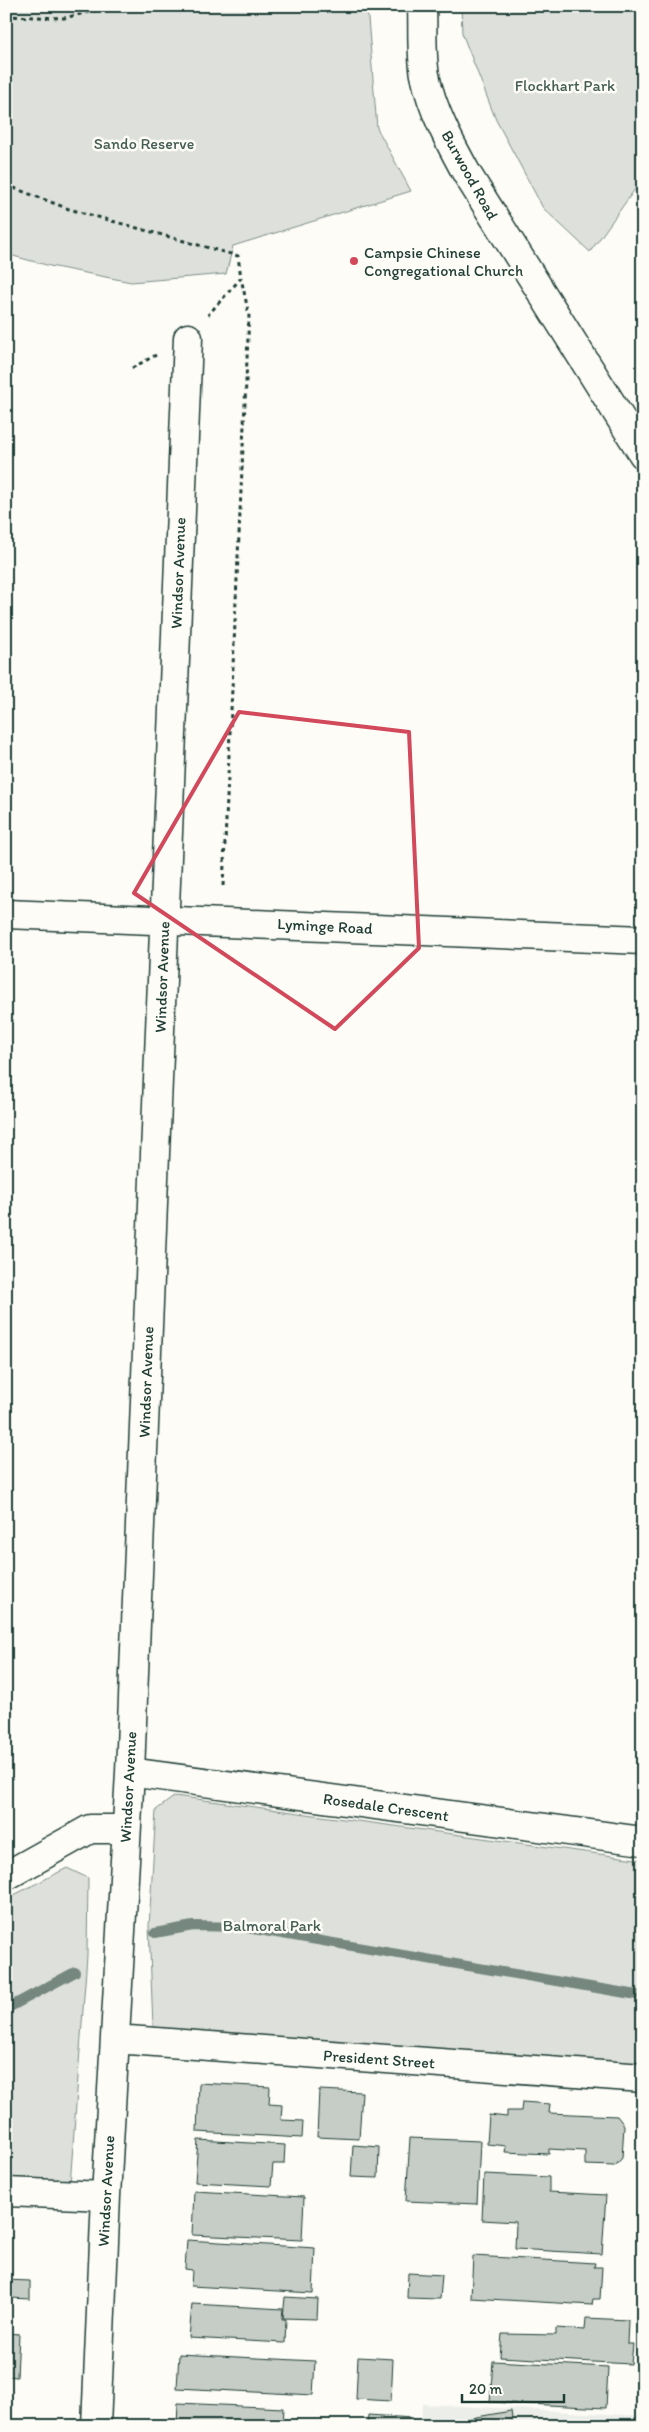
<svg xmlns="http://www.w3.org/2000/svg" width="649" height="2432" font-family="Itim,sans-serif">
<rect width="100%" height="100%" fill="#fdfcf7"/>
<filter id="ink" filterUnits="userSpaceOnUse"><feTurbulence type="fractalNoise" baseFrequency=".02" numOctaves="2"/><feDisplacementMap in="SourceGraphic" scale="10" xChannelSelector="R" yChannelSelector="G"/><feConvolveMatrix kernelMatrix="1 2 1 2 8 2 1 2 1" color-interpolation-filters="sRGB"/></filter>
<g filter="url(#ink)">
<path fill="#eceee9" d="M422,2404L643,2416V2426H421Z"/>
<path fill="#dde0db" stroke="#7e8e88" d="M6,6H367L377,128L411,191L233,246L226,274L131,282L50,266L6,254Z
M461,6H643V178L590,252L543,208L496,120L462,33Z
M175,1796L643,1860V2064L162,2033L153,2026L149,1927L156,1810Z
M67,1868L88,1878L87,1956L70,2185L6,2183V1899Z"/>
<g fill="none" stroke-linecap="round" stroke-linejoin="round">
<path stroke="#75877f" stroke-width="10" d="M155,1933L193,1926L241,1927L643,1996
M6,2009L75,1972"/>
</g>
<path fill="#c6cdc7" stroke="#1f3d34" d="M199,2083L270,2087L269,2104L282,2105L281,2120L303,2121L302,2138L197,2132Z
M319,2090L362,2092L359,2139L317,2137Z
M522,2102L550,2104L549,2113L617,2116L624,2125L622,2158L615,2166L585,2165V2151L549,2149V2154L505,2152L506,2146L487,2144L489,2115L507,2117V2111H521Z
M410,2138L480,2141L477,2204L406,2201Z
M198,2140L285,2145L284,2164H273L271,2186L195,2182Z
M353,2145L379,2147L378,2178L351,2177Z
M484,2174L549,2177V2192L606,2195L602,2254L515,2249L516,2222L482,2220Z
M194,2191L304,2197L302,2240L192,2235Z
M187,2240L315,2248L313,2293L191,2286L192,2270L185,2269Z
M473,2256L595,2263L594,2267H602L600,2299H593L592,2305L471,2298Z
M408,2273L442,2275L440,2299L407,2298Z
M6,2280L30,2281V2299L10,2298L9,2322H6Z
M285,2297L318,2299L317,2319L283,2318Z
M192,2304L283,2309L282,2319H286L285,2343L189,2338Z
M586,2318L628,2320L627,2344H633L631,2364L500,2357L502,2334L556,2335V2328L585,2330Z
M6,2333L19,2334L17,2377L6,2376Z
M179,2354L315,2361L313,2395L177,2388Z
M358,2357L393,2359L391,2401L356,2399Z
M493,2361L608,2367L606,2408L490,2402Z
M178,2403L283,2408L282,2426H177Z
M511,2411L513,2426H455L454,2421Z
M368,2415L412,2418V2426H367Z"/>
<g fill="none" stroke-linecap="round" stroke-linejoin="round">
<g stroke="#1f3d34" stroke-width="31">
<path id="street" d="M6,914L643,940
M130,1772L643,1841
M6,1876L90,1829H126
M115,2039L643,2078
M6,2192L106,2196
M96,2426L106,2196L130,1772L188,338"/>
</g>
<g stroke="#1f3d34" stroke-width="31">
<path id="secondary" d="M422,6C423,29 421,53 425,75C432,110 450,143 467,174L643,454"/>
</g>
<path stroke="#1f3d34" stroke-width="3" stroke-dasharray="4 4" stroke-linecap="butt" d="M6,16L64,18L115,6
M6,185L69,209L238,256L241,278L208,315
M132,368L156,355
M223,886L249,315L241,278"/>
<use href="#street" stroke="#fdfcf7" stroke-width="28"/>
<use href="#secondary" stroke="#fdfcf7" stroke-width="28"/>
</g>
</g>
<path fill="none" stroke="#d1495b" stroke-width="4" stroke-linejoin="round" d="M239,712L409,732L419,948L335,1029L134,893Z"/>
<circle fill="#d1495b" stroke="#fdfcf7" stroke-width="2" cx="354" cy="261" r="5"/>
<g text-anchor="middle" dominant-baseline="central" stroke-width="5" stroke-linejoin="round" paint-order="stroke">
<g font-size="16" fill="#455e55" stroke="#fdfcf7">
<text x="565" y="85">Flockhart Park</text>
<text x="144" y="143">Sando Reserve</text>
<text x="272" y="1925">Balmoral Park</text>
</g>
<g font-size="16" fill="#1f3d34" stroke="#fdfcf7">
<text transform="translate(470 175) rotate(61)">Burwood Road</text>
<text transform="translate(178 573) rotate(-88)">Windsor Avenue</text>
<text transform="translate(325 926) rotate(3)">Lyminge Road</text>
<text transform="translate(162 977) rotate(-88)">Windsor Avenue</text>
<text transform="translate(146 1382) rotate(-88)">Windsor Avenue</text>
<text transform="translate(128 1787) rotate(-87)">Windsor Avenue</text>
<text transform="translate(386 1807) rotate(8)">Rosedale Crescent</text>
<text transform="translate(379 2059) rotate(4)">President Street</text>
<text transform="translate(106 2191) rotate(-87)">Windsor Avenue</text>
</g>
<g font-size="16" fill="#1f3d34" stroke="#fdfcf7" text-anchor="start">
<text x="364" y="252">Campsie Chinese<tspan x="364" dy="18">Congregational Church</tspan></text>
</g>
</g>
<rect width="649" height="2432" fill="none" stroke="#fdfcf7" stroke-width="25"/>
<rect x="12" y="12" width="624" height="2407" fill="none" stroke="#1f3d34" stroke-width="2" filter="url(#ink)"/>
<path d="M462 2394v8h102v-8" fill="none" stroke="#1f3d34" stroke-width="2.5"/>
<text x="469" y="2394" font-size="15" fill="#1f3d34" stroke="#fdfcf7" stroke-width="4" paint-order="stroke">20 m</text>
</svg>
